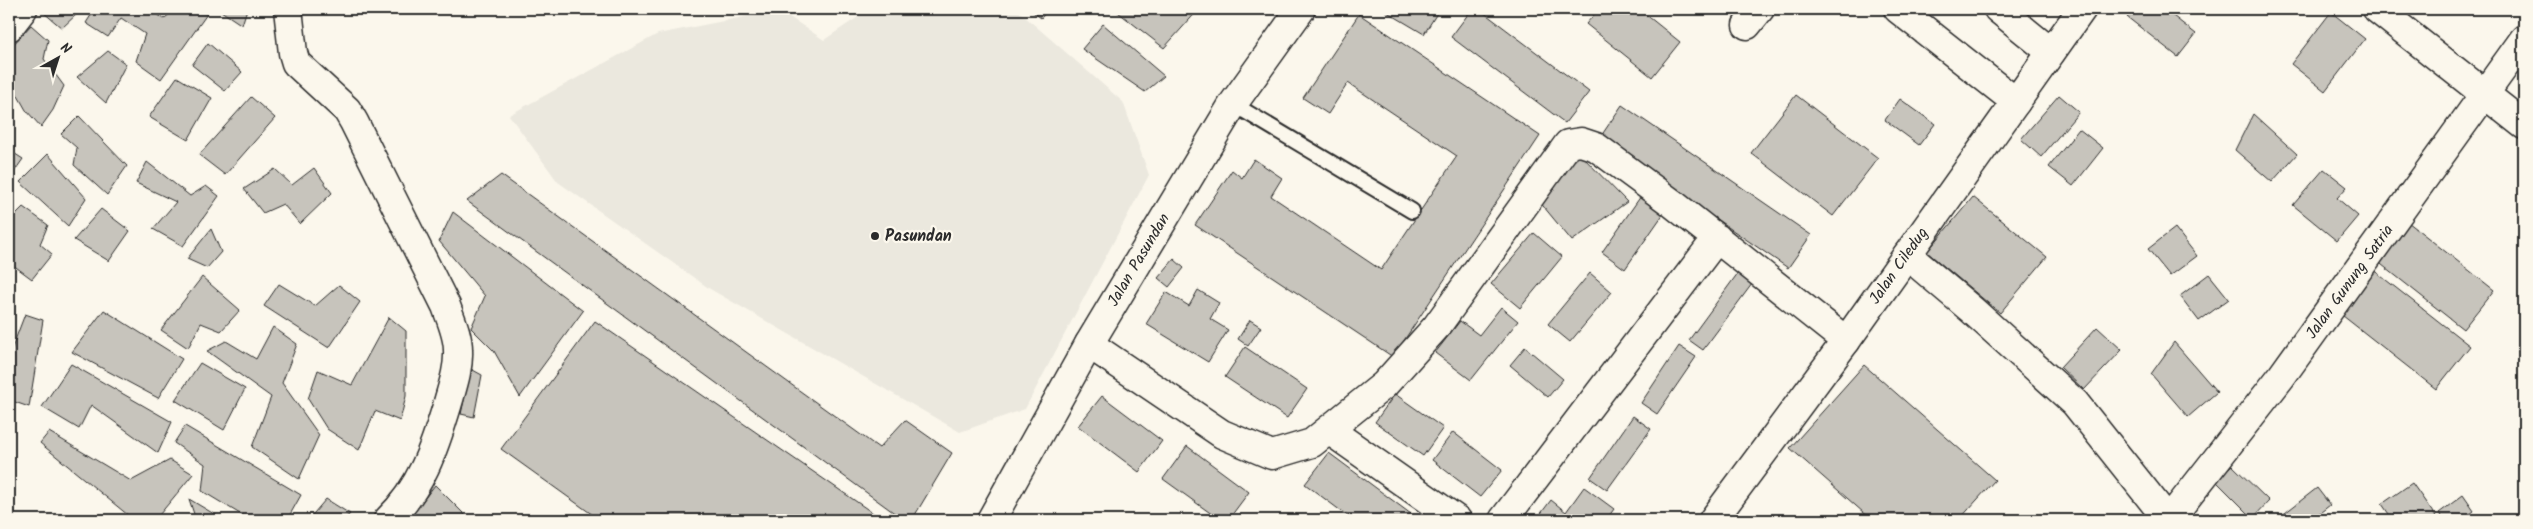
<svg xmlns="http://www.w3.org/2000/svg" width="2533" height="529" font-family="Kalam,sans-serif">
<rect width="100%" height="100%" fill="#fbf7ec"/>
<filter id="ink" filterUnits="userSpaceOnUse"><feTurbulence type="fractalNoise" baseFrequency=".02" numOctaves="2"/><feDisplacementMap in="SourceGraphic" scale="10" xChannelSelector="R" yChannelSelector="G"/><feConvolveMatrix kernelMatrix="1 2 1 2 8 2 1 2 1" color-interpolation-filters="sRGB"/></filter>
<g filter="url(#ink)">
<path fill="#ebe8de" d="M870,9H1016L1123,102L1149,175L1025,409L960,432L710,289L558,182L509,115L658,34L779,10L824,40Z"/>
<path fill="#c7c4bc" stroke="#2b2b2b" d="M45,9H76L79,12L62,28L43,12Z
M95,9H150L164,19L175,9H200L207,14L161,79L136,61L145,34L121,18L108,37L86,23Z
M218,9H247L242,25Z
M1029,9H1049L1041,18Z
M1114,9H1199L1164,48Z
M1382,9H1436L1439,10L1424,34Z
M1472,9H1479L1589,92L1565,123L1451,37Z
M1599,9H1639L1680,42L1652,77L1586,24Z
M2134,9H2164L2196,34L2178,57L2127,17Z
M2331,12L2365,39L2325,91L2291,64Z
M1359,14L1540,136L1393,357L1195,225L1232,170L1242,178L1254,159L1282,178L1271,196L1381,270L1457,156L1348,83L1328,114L1303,98Z
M1103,24L1164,76L1145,92L1082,49Z
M31,25L48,40L44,59L64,86L53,110L41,127L26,110L9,80V54L12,46Z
M208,43L242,72L225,91L192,65Z
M108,51L126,64L106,103L77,77Z
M177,77L212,98L188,140L149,117Z
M1796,95L1878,158L1833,216L1751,153Z
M2059,95L2079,112L2041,157L2021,139Z
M251,97L275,118L225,175L199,155Z
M1900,99L1935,124L1919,145L1885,120Z
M1622,105L1811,235L1788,268L1599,139Z
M2253,114L2297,154L2272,182L2235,150Z
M79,116L127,166L107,195L74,165L77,148L61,134Z
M2079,129L2103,148L2073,186L2049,167Z
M9,150L23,159L9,179Z
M48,154L86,198L68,226L20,182Z
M1581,155L1627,202L1572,241L1534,195Z
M147,162L190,196L206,186L219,196L183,246L153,229L176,202L136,183Z
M314,168L332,193L300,224L283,204L263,213L244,189L275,169L292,185Z
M2324,169L2347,187L2337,198L2358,216L2337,241L2293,205Z
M501,175L879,448L905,420L952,453L912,520H904L467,201Z
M1641,196L1664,213L1625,269L1602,252Z
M1973,197L2047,257L2000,313L1927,252Z
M23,207L48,225L40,244L52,254L32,279L9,262V221Z
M101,209L130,231L109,261L74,240Z
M453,212L583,311L520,397L494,351L471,328L485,296L439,241Z
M2408,222L2494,290L2463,329L2377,261Z
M2175,228L2197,256L2170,276L2148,249Z
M211,229L221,252L207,268L187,259Z
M1534,233L1562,257L1520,308L1491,284Z
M1174,259L1184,268L1169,287L1158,278Z
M2372,269L2470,346L2436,389L2338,312Z
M1590,273L1612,292L1570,342L1548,324Z
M1738,273L1752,284L1703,350L1689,340Z
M2209,274L2229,299L2199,321L2180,296Z
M202,277L240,310L221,331L201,323L188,348L161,330Z
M279,284L315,306L339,285L360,302L329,348L264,306Z
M1198,290L1219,303L1210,319L1228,330L1208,362L1146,324L1166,292L1189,306Z
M1501,307L1518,321L1471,380L1435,353L1460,321L1479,335Z
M104,310L182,359L158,398L72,352Z
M25,314L43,320L29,407L9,400V356Z
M389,317L406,331V396L400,421L375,411L359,450L327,429L308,399L318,370L352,385Z
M1250,320L1261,327L1248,346L1238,339Z
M595,321L883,520H600L501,449Z
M273,327L297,344L282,383L319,435L299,479L252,447L271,397L207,351L226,341L256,359Z
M2097,327L2122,350L2084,390L2060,367Z
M2174,342L2217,392L2188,417L2151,374Z
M1679,346L1696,357L1657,414L1641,403Z
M1245,347L1307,389L1287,418L1225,377Z
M1525,347L1563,379L1548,397L1510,365Z
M200,363L245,389L224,430L175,400Z
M71,364L172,422L158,453L91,405L79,429L42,407Z
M1864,365L1995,480L1959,520H1872L1790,448Z
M471,369L482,375L474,417L461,414Z
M1395,394L1443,428L1423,456L1375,422Z
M1102,396L1162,441L1139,472L1078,426Z
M1633,416L1651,429L1607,490L1590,478Z
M185,426L301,495L287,520H250L202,491L205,464L174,443Z
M49,432L131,481L170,460L193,474L155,520H134L40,443Z
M1453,432L1502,470L1480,497L1432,460Z
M1187,446L1249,492L1228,520H1220L1163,479Z
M1329,453L1419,520H1353L1305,484Z
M2232,465L2269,501L2253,518L2216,481Z
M2412,483L2438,520H2393L2382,504Z
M435,485L470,520H408Z
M1584,487L1614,509L1606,520H1536L1551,500L1566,512Z
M2317,488L2330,505L2311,520H2276Z
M2463,495L2474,511L2462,520H2444L2439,513Z
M189,499L224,520H196Z
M326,499L350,514L343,520H308Z"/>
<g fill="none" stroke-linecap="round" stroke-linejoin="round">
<g stroke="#2b2b2b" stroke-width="18">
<path id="service" d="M1233,104L1412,211"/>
</g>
<g stroke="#2b2b2b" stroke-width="31">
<path id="minor" d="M288,9L293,53L296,63L347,110L354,122L446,306C451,320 458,335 458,350C459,369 452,388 447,406C434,449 421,488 388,520
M1898,9L2016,102
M1998,9L2051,52
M2377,9L2524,125
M1747,25L1760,9
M9,27L23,9
M1907,255L1972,310L2075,403L2168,520
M1089,344L1222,434L1272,455L1312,443L1384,385L1437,326L1568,144L1581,142L1596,147L1672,203L1846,341
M1329,430L1457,520
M1503,520L1717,238
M2169,520L2281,377L2524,39"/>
</g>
<g stroke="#2b2b2b" stroke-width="31">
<path id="tertiary" d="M991,520L1089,344L1233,104L1301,9"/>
</g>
<g stroke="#2b2b2b" stroke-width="31">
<path id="secondary" d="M1713,520L1846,341L2082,9"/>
</g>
<use href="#service" stroke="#fbf7ec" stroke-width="14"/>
<use href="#minor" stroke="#fbf7ec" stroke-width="28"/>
<use href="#tertiary" stroke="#fbf7ec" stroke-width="28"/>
<use href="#secondary" stroke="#fbf7ec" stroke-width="28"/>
</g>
</g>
<circle fill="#2b2b2b" stroke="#fbf7ec" stroke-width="2" cx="875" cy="236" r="5"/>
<g text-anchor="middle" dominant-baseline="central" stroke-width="4.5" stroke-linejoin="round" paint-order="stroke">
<g font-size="16" font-weight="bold" fill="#2b2b2b" stroke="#fbf7ec" text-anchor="start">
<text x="885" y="236">Pasundan</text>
</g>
<g font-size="16" fill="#2b2b2b" stroke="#fbf7ec">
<text transform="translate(1139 260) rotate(-59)">Jalan Pasundan</text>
<text transform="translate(1899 266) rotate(-55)">Jalan Ciledug</text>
<text transform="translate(2350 282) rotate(-54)">Jalan Gunung Satria</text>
</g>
</g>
<rect width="2533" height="529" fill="none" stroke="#fbf7ec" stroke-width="30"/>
<rect x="15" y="15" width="2503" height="499" fill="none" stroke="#2b2b2b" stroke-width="2" filter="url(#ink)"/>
<g transform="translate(58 58) rotate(39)" stroke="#fbf7ec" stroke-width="4" paint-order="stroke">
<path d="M0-4L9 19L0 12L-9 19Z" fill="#2b2b2b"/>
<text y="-8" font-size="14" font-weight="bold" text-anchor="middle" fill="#2b2b2b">N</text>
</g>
</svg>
